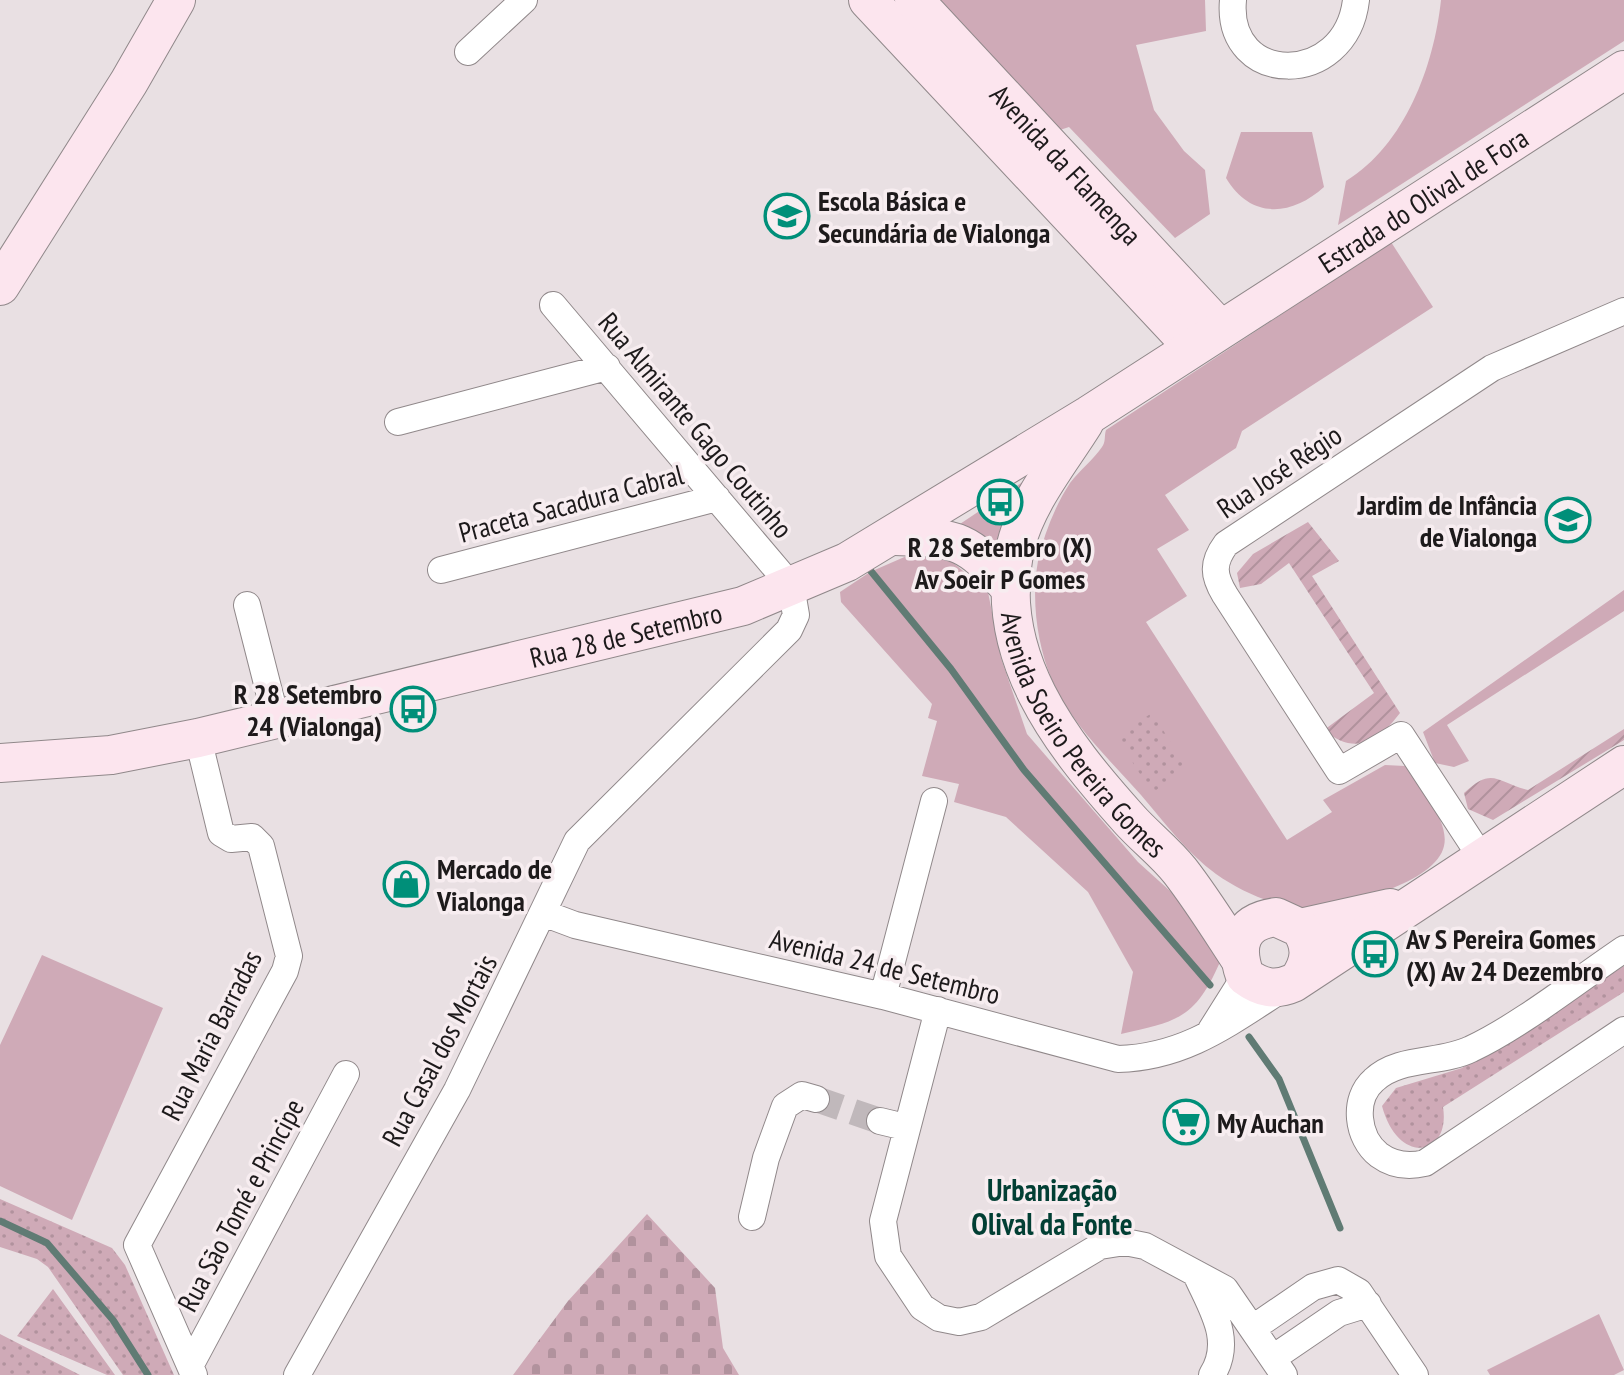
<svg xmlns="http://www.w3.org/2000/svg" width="1624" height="1375" font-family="'PT Sans Narrow',sans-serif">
<defs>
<pattern id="cemetery-stones" width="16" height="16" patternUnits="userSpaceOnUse" patternTransform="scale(2)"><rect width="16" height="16" fill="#cfaab7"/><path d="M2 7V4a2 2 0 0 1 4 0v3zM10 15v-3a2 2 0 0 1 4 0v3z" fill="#b1929d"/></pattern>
<pattern id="park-dots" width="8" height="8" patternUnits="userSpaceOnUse" patternTransform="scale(2)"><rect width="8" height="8" fill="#cfaab7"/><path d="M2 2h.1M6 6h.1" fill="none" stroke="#b1929d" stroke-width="1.8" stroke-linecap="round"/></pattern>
<pattern id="garden-furrows" width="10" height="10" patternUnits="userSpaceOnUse" patternTransform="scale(2)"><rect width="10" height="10" fill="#cfaab7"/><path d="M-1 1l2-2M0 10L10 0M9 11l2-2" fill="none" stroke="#b1929d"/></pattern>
</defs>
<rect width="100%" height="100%" fill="#e9e0e3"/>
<path fill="#cfaab7" d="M940,0H1205L1206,31L1136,45L1154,110L1184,151L1205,170L1210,214L1175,238L1069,127L1060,130Z
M1441,0H1624V41L1338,225L1346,181C1405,145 1434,66 1441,0Z
M1241,132H1312L1324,187C1292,216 1251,220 1226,178Z
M1391,242L1433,307L1242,431L1236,448L1165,495L1189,530L1157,549L1187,596L1146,622L1287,840L1332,812L1323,800L1385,765L1405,766C1418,786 1450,820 1444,846C1435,888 1318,915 1282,905C1259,899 1236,888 1216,874C1187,853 1164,822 1141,795C1109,759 1072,725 1052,680C1037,645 1031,599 1038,561C1044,534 1055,506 1070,483C1080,470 1093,460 1102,447C1106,442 1104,436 1106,430Z
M1045,467L1003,562L957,526Z
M909,555L950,560L988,592L1001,658L1027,734L1138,862L1190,909L1220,962C1195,1019 1178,1021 1121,1034L1133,972L1088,892L1006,817L954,802L959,784L922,776L937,721L928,718L932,704L841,602L840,592L870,572Z
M1624,590V611L1447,725L1469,761L1454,767L1435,763L1423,732Z
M42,955L163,1008L72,1220L0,1186V1045Z
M1599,1314L1624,1370L1614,1375H1490L1487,1370Z"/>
<path fill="url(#cemetery-stones)" d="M647,1214L715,1288L723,1348L739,1375H513L568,1301Z"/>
<path fill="url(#park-dots)" d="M1152,713L1188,769L1152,793L1116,736Z
M1624,966V992L1443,1107C1451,1157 1398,1166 1382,1106L1396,1088L1462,1068Z
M0,1199L112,1248L125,1265L174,1375H123L48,1267L37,1259L0,1247Z
M53,1289L115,1375H107L17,1336Z
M0,1334L80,1375H0Z"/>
<path fill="url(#garden-furrows)" d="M1308,522L1339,561L1312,576L1400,713C1378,742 1355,756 1324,730L1374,693L1289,563L1261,584L1240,588L1237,573L1253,554Z
M1624,729V740L1493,820L1468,809L1464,793C1493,766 1496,782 1528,790Z"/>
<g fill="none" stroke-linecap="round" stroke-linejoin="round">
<path stroke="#607b74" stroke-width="7" d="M870,570L951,669L1024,770L1210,985
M1249,1037L1279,1079L1340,1228
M0,1221L47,1243L113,1320L148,1375"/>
<path stroke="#c0b8bb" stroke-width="26" stroke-dasharray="26 13" stroke-linecap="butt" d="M816,1099L880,1121"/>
<g stroke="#90888a" stroke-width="28">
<path id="street" d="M1233,0C1225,87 1346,88 1356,0
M468,52L524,0
M398,422L607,367
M441,570L717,498
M247,605L276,719
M1481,857L1401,735L1339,771L1225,595C1213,575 1212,563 1226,544L1492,368L1624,311
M543,913L575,925L883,996L1118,1059C1187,1057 1230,1022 1287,986
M1624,949C1578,980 1520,1026 1471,1049C1441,1064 1399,1056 1374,1080C1352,1099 1357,1138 1379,1155C1394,1166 1409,1167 1425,1163L1624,1030
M883,996L934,801
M938,1010L883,1221L888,1256L922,1307L939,1318L959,1322L981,1317L1100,1246L1125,1242L1145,1246L1225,1289L1284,1375
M1211,1030L1245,976
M880,1121L905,1127
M752,1217L766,1158L785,1106L802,1095L816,1099
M1196,1274C1211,1308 1234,1340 1212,1375
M1253,1328L1313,1287L1338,1280L1359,1292L1415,1375
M1273,1358L1339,1313L1368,1304
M190,1366L346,1074
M194,1375L137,1245L285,971L289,956L261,846L252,837L231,839L221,833L198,738
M297,1375L457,1090L577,841L789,630L796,615L791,586L553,305"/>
</g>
<g stroke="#90888a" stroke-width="40">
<g id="secondary">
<path d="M868,0L1193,347"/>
<path id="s1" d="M914,0L1220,329"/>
<path d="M0,286L129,82L176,0"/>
<path id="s2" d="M1084,423C1061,460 1027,501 1016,545C990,654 1061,743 1129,819C1145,837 1165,852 1180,871C1201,898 1219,927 1238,956"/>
<path d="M895,536C960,538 967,540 1011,589"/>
<path id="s3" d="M0,763L111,755L198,738L743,606L847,562L1089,415L1624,70"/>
<path d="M1300,928L1390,908"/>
<path d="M1299,979C1311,961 1312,946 1300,928L1276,917C1240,922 1234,945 1245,976C1261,988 1275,991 1293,983L1624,765"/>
</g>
</g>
<use href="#street" stroke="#fff" stroke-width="26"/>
<use href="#secondary" stroke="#fce5ee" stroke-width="38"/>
</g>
<defs>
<g id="school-ring" transform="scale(2.3)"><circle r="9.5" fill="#f7edf0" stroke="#008f79" stroke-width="1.5"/><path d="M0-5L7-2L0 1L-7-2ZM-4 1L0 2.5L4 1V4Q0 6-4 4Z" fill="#008f79"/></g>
<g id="bus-ring" transform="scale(2.3)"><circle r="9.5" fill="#f7edf0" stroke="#008f79" stroke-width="1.5"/><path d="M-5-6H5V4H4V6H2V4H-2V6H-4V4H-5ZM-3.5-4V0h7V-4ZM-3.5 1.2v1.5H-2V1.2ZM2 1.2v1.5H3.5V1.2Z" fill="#008f79"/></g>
<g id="shop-ring" transform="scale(2.3)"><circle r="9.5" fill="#f7edf0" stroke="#008f79" stroke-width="1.5"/><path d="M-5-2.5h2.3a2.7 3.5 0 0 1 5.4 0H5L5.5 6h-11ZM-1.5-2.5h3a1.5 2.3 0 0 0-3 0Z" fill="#008f79"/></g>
<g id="supermarket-ring" transform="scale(2.3)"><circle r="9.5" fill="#f7edf0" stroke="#008f79" stroke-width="1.5"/><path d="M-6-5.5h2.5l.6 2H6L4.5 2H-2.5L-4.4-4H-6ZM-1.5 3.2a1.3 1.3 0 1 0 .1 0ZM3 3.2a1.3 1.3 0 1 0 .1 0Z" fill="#008f79"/></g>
</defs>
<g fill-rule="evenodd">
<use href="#school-ring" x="787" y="216"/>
<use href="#bus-ring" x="1000" y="502"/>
<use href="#school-ring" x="1568" y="520"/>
<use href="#bus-ring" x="413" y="709"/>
<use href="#shop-ring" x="406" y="884"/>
<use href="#bus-ring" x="1375" y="954"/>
<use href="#supermarket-ring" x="1186" y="1122"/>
</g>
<g text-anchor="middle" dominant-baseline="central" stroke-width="7" stroke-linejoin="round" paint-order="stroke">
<g font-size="28" fill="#1d1a1b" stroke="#f7edf0">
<text stroke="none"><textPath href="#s1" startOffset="224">Avenida da Flamenga</textPath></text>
<text stroke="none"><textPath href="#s3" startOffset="1554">Estrada do Olival de Fora</textPath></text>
<text transform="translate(696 425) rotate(50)">Rua Almirante Gago Coutinho</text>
<text transform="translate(1279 471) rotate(-34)">Rua José Régio</text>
<text transform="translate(571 503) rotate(-15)">Praceta Sacadura Cabral</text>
<text stroke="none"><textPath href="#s3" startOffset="640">Rua 28 de Setembro</textPath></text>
<text stroke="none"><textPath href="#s2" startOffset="352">Avenida Soeiro Pereira Gomes</textPath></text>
<text transform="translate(885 966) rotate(14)">Avenida 24 de Setembro</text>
<text transform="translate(211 1035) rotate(-63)">Rua Maria Barradas</text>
<text transform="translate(439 1050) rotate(-62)">Rua Casal dos Mortais</text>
<text transform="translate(240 1205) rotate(-62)">Rua São Tomé e Principe</text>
</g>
<g font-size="28" font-weight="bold" fill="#1d1a1b" stroke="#f7edf0" text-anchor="start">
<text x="818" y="200">Escola Básica e<tspan x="818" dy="32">Secundária de Vialonga</tspan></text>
<text x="1537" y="504" text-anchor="end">Jardim de Infância<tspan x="1537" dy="32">de Vialonga</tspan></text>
<text x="1000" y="546" text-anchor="middle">R 28 Setembro (X)<tspan x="1000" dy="32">Av Soeir P Gomes</tspan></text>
<text x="382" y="693" text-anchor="end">R 28 Setembro<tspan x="382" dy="32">24 (Vialonga)</tspan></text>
<text x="437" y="868">Mercado de<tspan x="437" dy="32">Vialonga</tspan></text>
<text x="1406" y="938">Av S Pereira Gomes<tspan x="1406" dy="32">(X) Av 24 Dezembro</tspan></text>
<text x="1217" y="1122">My Auchan</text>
</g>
<g font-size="30" font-weight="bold" fill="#023f34" stroke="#f7edf0">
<text x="1052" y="1189">Urbanização<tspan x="1052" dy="34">Olival da Fonte</tspan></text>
</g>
</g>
</svg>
